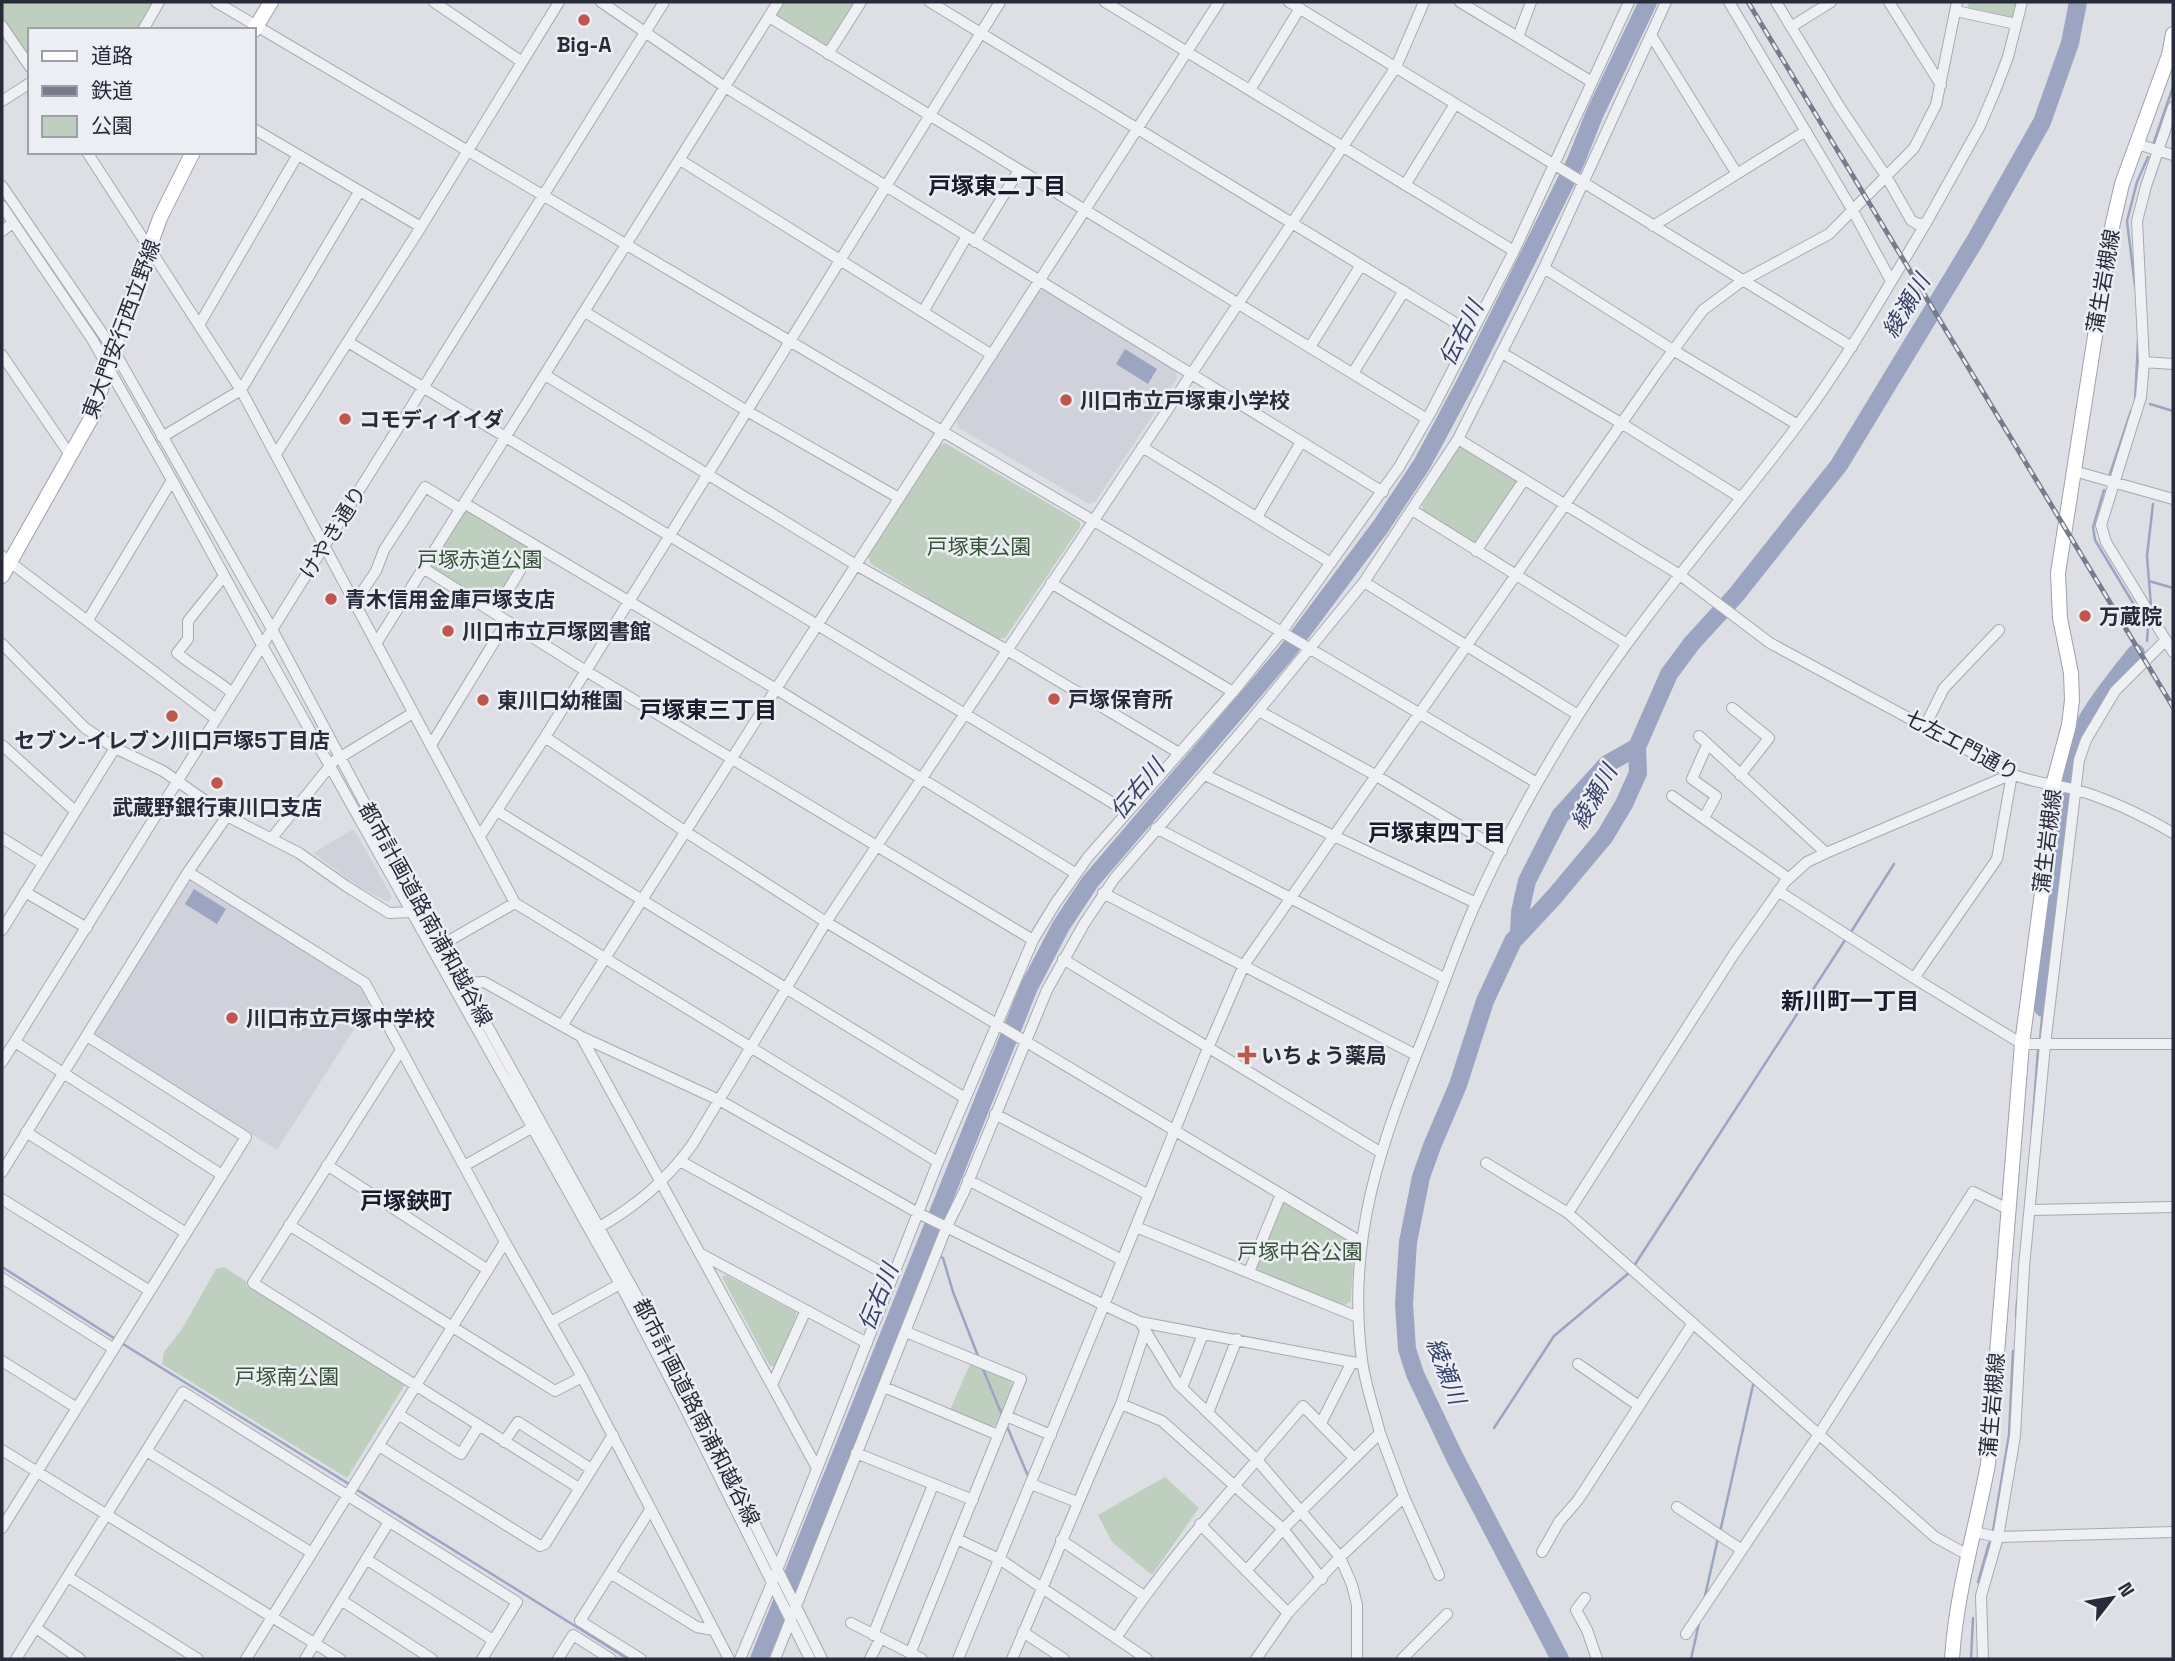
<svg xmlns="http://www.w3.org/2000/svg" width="2175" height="1661" font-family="'Space Grotesk','Noto Sans JP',sans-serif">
<rect width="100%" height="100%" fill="#dddfe5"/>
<path fill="#d0d1da" d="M1044,290L1176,371L1177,379L1095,502L1089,504L959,428L956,421L1038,292Z
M354,829L392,897L388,902L361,888L313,853Z
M193,880L362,988L370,1004L277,1150L96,1038L94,1032L188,882Z"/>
<path fill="#bfcfbf" d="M2,2H155L138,30H30V60L2,19Z
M783,2H858L831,44L823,45L778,17L777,10Z
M1969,2H2019L2015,17L2011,20L1967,10Z
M945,443L1080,522V527L1005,638L995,639L871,564L868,557L940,445Z
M1463,447L1516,480L1517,484L1477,542L1473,543L1424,513L1422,506L1456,450Z
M469,510L527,546L530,551L496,604L490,607L435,573L431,567L463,513Z
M1284,1201L1351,1242C1356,1255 1351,1286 1351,1302L1344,1305L1258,1270L1256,1265L1280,1202Z
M224,1267L247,1282L246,1285L406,1383L347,1478L162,1364L164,1352L182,1329L216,1269Z
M726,1275L796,1312V1316L776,1366H770L722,1277Z
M970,1364L1010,1380L1014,1387L998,1424L992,1427L950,1410Z
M1165,1477L1199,1508L1152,1575L1112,1542L1098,1515Z"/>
<path fill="#9ba5c2" d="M1125,349L1157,369L1148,384L1116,364Z
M194,889L226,909L217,924L185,904Z"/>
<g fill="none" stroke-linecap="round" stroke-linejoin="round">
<path stroke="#9ba5c2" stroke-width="2.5" d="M2153,145L2173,87
M2135,286L2127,221L2137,182L2148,157
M2135,401L2138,341
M2150,404L2173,411
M2110,474L2131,411
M2104,490L2093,527L2095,540L2148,628L2147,641
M2149,581L2173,588
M2151,606L2147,556L2153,504
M1851,932L1894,864
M2040,1039L2043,1008
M2032,1130L2038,1050
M924,1247L934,1253
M939,1256L943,1258L953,1292L978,1356
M1634,1266L1847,937
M2,1267L117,1340
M2016,1317L2017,1301
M123,1344L349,1484
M983,1369L1002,1415
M1006,1424L1028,1476
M1494,1428L1554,1336L1630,1272
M354,1488L628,1659
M1993,1531L2009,1435L2013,1351
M1720,1532L1753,1385
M1978,1582L1989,1543
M1705,1596L1718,1538
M1691,1659L1699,1623
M1971,1659L1973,1618"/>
<path stroke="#9ba5c2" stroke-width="18" d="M2066,779C2072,730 2106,691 2136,653
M1519,934L1520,912L1527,881L1560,816L1607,764L1637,747
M2043,1008L2045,971L2064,795
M759,1659L1029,987L1061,926L1090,882L1286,653L1381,526L1422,464L1467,380L1576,161L1595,113L1648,2
M1560,1659L1455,1458L1415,1374L1407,1349L1404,1304L1408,1242L1421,1177L1432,1146L1458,1085L1485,1001L1513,941L1554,897L1605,836L1624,804L1638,773L1637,747L1669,674L1692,643L1736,595L1839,465L1976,239L2042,122L2070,43L2078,2"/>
<g stroke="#a7a9b2" stroke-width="12">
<path id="minor" d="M216,2L1537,783
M434,2L522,62
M601,2L725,87L1383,492
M930,2L1472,333
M1105,2L1514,251
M1289,2L1852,347
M1460,2L1592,82
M1729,2L1853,211L1891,281
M1776,2L1841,109L1886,176L1911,220L1917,224L1926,223L1980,126L1995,91L2008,57L2022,2
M1889,2L1941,85
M1956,11L2016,24
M769,17L1427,419
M2,26L30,67
M1791,27L1831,2
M143,30L159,2
M1651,35L1737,174
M1518,37L1531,2
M828,54L861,2
M1250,90L1300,8
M2,101L30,83
M2173,107L2146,186L2137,221L2144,362L2141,397L2101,525L2106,542L2173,652
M254,129L421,227
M2137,144L2173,155
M87,152L241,390L515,903L938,1162
M680,160L992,355
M1405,185L1455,104
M2,186L113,349L272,629L374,821L680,1374L822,1659
M2,206L92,339L172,480L262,645L620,1284L683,1404L810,1659
M1653,226L1806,131
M2,231L13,223
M975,242L1019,170
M1544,268L1673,350L1798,425
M585,312L747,411L899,498
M923,312L967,236
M199,325L297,156
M348,342L1126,811
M1310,347L1361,265
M1502,353L1621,423L1741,498
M2,355L70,455
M2144,362L2173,364
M1353,373L1404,291
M545,375L856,565L1007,650L1179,753
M162,437L241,390L359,192
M1458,439L1680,575L1770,643L2012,774C2033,783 2055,784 2077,790C2111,800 2142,815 2173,833
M1142,447L1331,563
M276,454L421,227L559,2
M2074,471L2173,499
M464,503L776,689L1075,873
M1412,510L1627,644
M1257,517L1301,442
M1476,551L1524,480
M2,556L216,719
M423,568L586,671L1033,940
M224,576L188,621V639L177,653C195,668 215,678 232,693
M1364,582L1578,715
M1051,583L1233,692
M355,602L376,571L384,550L425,487L461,509
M494,613L535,546
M88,620L172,480
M377,642L778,2
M2,644L85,728L115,748L163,771L227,816L299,853L346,886L389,913L412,912
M1732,708L1769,738L1740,775
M1259,711L1375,775L1502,851
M1925,726L1944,688L1999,630
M1699,736L1826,853
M545,737L686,832L826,922L1361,1242
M2,745L75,811
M431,745L507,621
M1205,775L1476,903
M1672,796L1788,878
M497,811L965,1098
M1704,818L1716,796L1692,779L1707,745
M1156,828L1444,978
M480,836L545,737L1000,2
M2,838L42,863
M271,839L334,761L413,713
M188,872L365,983L505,1242L582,1377L729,1659
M1778,891L1914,978L2022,1044H2173
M25,892L87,928
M1103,893L1416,1055
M2,930L115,748
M438,947L515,903
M1063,959L1380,1152
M464,983L484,982L582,1037L719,1100L918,1213L1104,1305L1208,1048L1244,965L1658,371L1703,310L1742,281L1829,234L1914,148L1936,105L1957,2
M562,1026L776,689L1219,2
M582,1038L817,1468
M15,1042L222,1175
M401,1050L253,1283L579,1488
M2,1062L664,2
M995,1114L1149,1195
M26,1132L186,1233
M680,1161L892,1278
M1486,1163L1568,1213L1935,1537L1968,1555
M327,1165L488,1270
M464,1166L535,1126
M2,1172L188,872L227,816
M968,1180L1122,1260
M2,1199L150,1291
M2030,1210L2173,1207
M1568,1213L1734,954L1785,882L1807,862L1826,853L2012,774L1997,859L1914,978
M289,1225L555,1391L582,1377
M1136,1227L1358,1317
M596,1229C635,1207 665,1182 692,1145L826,922L1396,67L1424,2
M701,1254L867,1343
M1249,1272L1281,1194
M2,1278L114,1349
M551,1322L620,1284
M1140,1322L1362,1364
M1145,1331L1121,1404L1162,1421L1283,1529L1322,1579
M906,1332L1021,1379L910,1654
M2,1361L77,1408
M1578,1364L1639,1406
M772,1385L806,1310
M884,1387L998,1435
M1182,1388L1203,1334
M1208,1413L1237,1339
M398,1414L461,1454L479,1425
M1006,1416L1051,1435
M1321,1423L1352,1362
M1380,1433L1404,1497L1439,1575
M504,1442L518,1422L591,1469
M379,1446L540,1546L545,1544L613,1435
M2,1450L340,1659
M148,1452L312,1553
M856,1453L973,1500
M1031,1484L1077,1502
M1677,1507L1742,1550
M1200,1524L1288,1613
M2,1528L246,1137L87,1036
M1974,1532L1998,1537L2173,1532
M957,1539L1001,1560L1147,1659
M1061,1540L1144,1596
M1542,1552L1559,1522L1578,1500L1693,1323
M366,1559L493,1640
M1246,1571L1283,1529L1380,1433C1374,1409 1365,1384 1362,1360C1346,1238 1381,1144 1425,1033C1442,990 1456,947 1475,905C1504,840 1539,777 1577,717C1642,614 1724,523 1797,426C1845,362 1885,292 1926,223
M610,1573L697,1627L713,1630
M68,1577L198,1659
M1585,1598L1576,1610L1587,1630L1597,1659
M341,1600L432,1659
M851,1623L922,1659
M36,1628L80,1659
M1023,1632L1064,1659
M1686,1634L1819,1434L1973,1192L2010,1210
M873,1635L933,1485
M1116,1638C1172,1553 1238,1483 1303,1406L1354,1458
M16,1659L183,1392L517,1602L482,1659
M246,1659L505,1242
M305,1659L389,1522
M558,1659L573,1635L611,1659
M641,1659L580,1621L650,1510
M740,1659L772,1583L938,1162L1033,940L1055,904L1088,857L1233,692L1282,631L1399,467L1432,410L1514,251L1629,2
M775,1659L947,1226L964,1192L1047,990L1084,924L1114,879L1247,725L1364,582L1458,439L1544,268L1666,2
M870,1659L880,1639
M958,1659L1104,1305L1140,1322L1178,1384L1257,1460L1340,1557L1352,1585L1357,1605V1659
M1012,1659C1049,1574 1083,1488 1121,1404
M1256,1659L1288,1613L1340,1557L1404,1497
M1402,1659L1447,1614
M1983,1659L1981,1596L1998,1537L2015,1436L2024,1267L2045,1045L2079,760L2086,740L2115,691L2166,640"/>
</g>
<g stroke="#9ea1b0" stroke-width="16">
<path id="major" d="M254,30L271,2
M2,576L93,415L113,349L160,218L193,152
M1952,1659C1956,1593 1976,1529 1988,1464L2022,1044L2048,847L2053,785L2069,725L2072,700L2071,673L2060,618L2058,573L2112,227L2122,184L2169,55L2173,34"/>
</g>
<use href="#minor" stroke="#eff0f4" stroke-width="10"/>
<use href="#major" stroke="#fff" stroke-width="14"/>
<g stroke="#787b8d" stroke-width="5">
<path id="rail" d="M1748,2L2173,707"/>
</g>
<use href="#rail" stroke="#eceef3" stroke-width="2.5" stroke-dasharray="8" stroke-linecap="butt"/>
</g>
<g fill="#c0574d" stroke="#eceef3" stroke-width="2.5">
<circle cx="584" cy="20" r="7"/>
<circle cx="1066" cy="400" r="7"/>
<circle cx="345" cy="419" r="7"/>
<circle cx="331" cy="599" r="7"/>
<circle cx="2085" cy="616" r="7"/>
<circle cx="448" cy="631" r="7"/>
<circle cx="1054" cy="699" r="7"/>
<circle cx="483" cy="700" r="7"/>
<circle cx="172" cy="716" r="7"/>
<circle cx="217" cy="783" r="7"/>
<circle cx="232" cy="1018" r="7"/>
<path d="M1243.5 1044.5h7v7h7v7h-7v7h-7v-7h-7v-7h7z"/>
</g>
<g text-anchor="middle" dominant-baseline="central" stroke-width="5" stroke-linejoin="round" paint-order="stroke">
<g font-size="21" font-weight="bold" fill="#282b3a" stroke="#eceef3" text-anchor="start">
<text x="584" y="44" text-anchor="middle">Big-A</text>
<text x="1080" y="400">川口市立戸塚東小学校</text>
<text x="359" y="419">コモディイイダ</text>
<text x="345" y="599">青木信用金庫戸塚支店</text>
<text x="2099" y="616">万蔵院</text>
<text x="462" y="631">川口市立戸塚図書館</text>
<text x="1068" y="699">戸塚保育所</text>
<text x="497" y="700">東川口幼稚園</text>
<text x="172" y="740" text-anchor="middle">セブン-イレブン川口戸塚5丁目店</text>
<text x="217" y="807" text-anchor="middle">武蔵野銀行東川口支店</text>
<text x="246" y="1018">川口市立戸塚中学校</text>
<text x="1261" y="1055">いちょう薬局</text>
</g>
<g font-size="21" fill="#282b3a" stroke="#eceef3">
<text transform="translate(2103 281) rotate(-80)">蒲生岩槻線</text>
<text transform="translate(121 329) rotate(-70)">東大門安行西立野線</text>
<text transform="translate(333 532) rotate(-58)">けやき通り</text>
<text transform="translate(1962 745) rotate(28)">七左エ門通り</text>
<text transform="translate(2047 841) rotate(-83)">蒲生岩槻線</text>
<text transform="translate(426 914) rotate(61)">都市計画道路南浦和越谷線</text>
<text transform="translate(1992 1405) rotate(-85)">蒲生岩槻線</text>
<text transform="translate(697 1412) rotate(63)">都市計画道路南浦和越谷線</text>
</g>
<g font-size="21" fill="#375538" stroke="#eceef3">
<text x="979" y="546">戸塚東公園</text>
<text x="480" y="559">戸塚赤道公園</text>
<text x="1300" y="1251">戸塚中谷公園</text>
<text x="287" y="1376">戸塚南公園</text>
</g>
<g font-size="23" font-weight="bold" fill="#1b1c2b" stroke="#eceef3">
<text x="997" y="186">戸塚東二丁目</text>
<text x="708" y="710">戸塚東三丁目</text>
<text x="1437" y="833">戸塚東四丁目</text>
<text x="1850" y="1001">新川町一丁目</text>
<text x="406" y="1201">戸塚鋏町</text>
</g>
<g font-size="23" font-style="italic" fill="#37416a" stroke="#eceef3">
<text transform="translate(1906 306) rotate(-59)">綾瀬川</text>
<text transform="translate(1461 333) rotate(-63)">伝右川</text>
<text transform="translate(1137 789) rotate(-50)">伝右川</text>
<text transform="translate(1594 797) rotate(-61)">綾瀬川</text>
<text transform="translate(878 1297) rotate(-68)">伝右川</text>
<text transform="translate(1446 1371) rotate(69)">綾瀬川</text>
</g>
</g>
<rect width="2175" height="1661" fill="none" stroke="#282b3a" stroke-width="7"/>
<rect x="28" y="28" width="228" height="126" fill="#eceef3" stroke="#9ea0a9" stroke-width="2"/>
<rect x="42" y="51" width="35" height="10" fill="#ffffff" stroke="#9ea0a9" stroke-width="2"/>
<text x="91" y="63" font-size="21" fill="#282b3a">道路</text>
<rect x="42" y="86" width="35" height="10" fill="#787b8d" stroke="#9ea0a9" stroke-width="2"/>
<text x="91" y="98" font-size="21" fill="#282b3a">鉄道</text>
<rect x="42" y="116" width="35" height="21" fill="#bfcfbf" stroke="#9ea0a9" stroke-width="2"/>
<text x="91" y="133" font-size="21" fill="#282b3a">公園</text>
<g transform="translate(2112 1598) rotate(59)" stroke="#eceef3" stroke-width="5" paint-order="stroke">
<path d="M0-5L12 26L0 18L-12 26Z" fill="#282b3a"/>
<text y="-10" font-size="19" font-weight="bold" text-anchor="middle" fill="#282b3a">N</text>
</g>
</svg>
